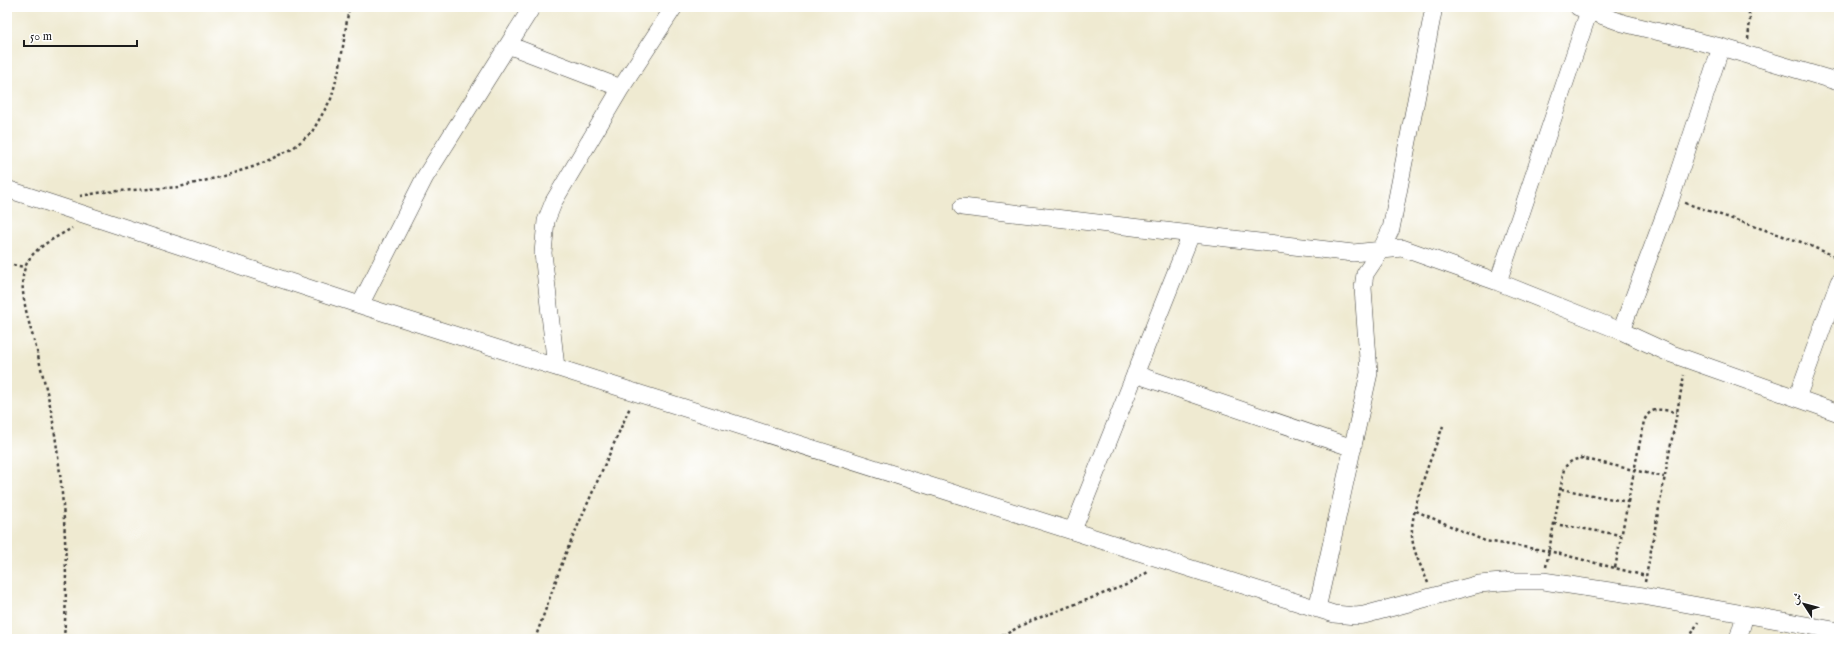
<svg xmlns="http://www.w3.org/2000/svg" width="1846" height="646" font-family="'IM FELL English',Amiri,serif">
<rect width="100%" height="100%" fill="#fff"/>
<filter id="ink" filterUnits="userSpaceOnUse"><feTurbulence type="fractalNoise" baseFrequency=".025" numOctaves="2"/><feDisplacementMap in="SourceGraphic" scale="8" xChannelSelector="R" yChannelSelector="G"/><feConvolveMatrix kernelMatrix="1 2 1 2 8 2 1 2 1" color-interpolation-filters="sRGB"/></filter>
<filter id="wash" filterUnits="userSpaceOnUse"><feTurbulence type="fractalNoise" baseFrequency=".012" numOctaves="4" result="noise"/><feDisplacementMap in="SourceGraphic" scale="16" xChannelSelector="R" yChannelSelector="G"/><feGaussianBlur stdDeviation="0.9" result="paint"/><feColorMatrix in="noise" values="0 0 0 0 0 0 0 0 0 0 0 0 0 0 0 0 0 1.4 0 .05"/><feComposite in="paint" operator="in"/></filter>
<g filter="url(#wash)">
<rect width="100%" height="100%" fill="#efead1"/>
</g>
<g filter="url(#ink)">
<g fill="none" stroke-linecap="round" stroke-linejoin="round">
<g stroke="#3c3b37" stroke-width="18">
<path id="minor" d="M1578,7L1623,23L1721,47L1839,82
M508,45L621,88
M7,189L360,305L1334,614L1356,616L1364,615L1479,584L1513,581H1543L1643,596L1839,631
M962,207L1353,253L1402,248L1498,282L1621,331L1669,353L1839,413
M1498,282L1589,11
M360,305L425,177L532,7
M1621,331L1671,198L1721,47
M556,367L543,253L546,221L554,201L621,88L674,7
M1135,374L1353,448
M1797,398L1839,282
M1073,530L1191,234
M1317,609L1369,373L1363,288L1365,274L1381,250L1391,229L1434,7
M1738,639L1745,615"/>
</g>
<path stroke="#3c3b37" stroke-width="2.5" stroke-dasharray="3 3" stroke-linecap="butt" d="M1748,39L1750,20L1748,7
M80,196L104,192L179,187L220,177L256,166L292,149L312,132L331,99L340,66L349,7
M1685,203L1801,242L1839,258
M7,264L25,267
M1561,489L1628,502L1615,568
M1628,502L1644,421C1651,405 1662,410 1677,412
M1416,511L1485,541L1549,551L1646,576
M1554,524L1621,535
M1546,567L1564,469C1569,461 1573,460 1581,458L1664,477
M1645,582L1684,375
M1428,583C1422,568 1413,552 1412,536C1410,509 1433,453 1443,426
M64,639C69,563 64,485 51,410C47,390 41,370 37,351C31,329 17,289 25,268C31,248 56,238 72,228
M535,639L565,555L630,407
M985,639L999,637
M997,639L1028,622L1126,585L1148,572
M1689,639L1698,622"/>
<use href="#minor" stroke="#fff" stroke-width="17"/>
</g>
</g>
<rect width="1846" height="646" fill="none" stroke="#fff" stroke-width="24"/>
<g transform="translate(1804 604) rotate(306)" stroke="#ffffff" stroke-width="3" paint-order="stroke">
<path d="M0-3L7 15L0 10L-7 15Z" fill="#1c1c1c"/>
<text y="-6" font-size="11" font-weight="bold" text-anchor="middle" fill="#1c1c1c">ش</text>
</g>
<path d="M24 40v6h113v-6" fill="none" stroke="#1c1c1c" stroke-width="2"/>
<text x="30" y="40" font-size="12" fill="#1c1c1c" stroke="#ffffff" stroke-width="3" paint-order="stroke">50 m</text>
</svg>
